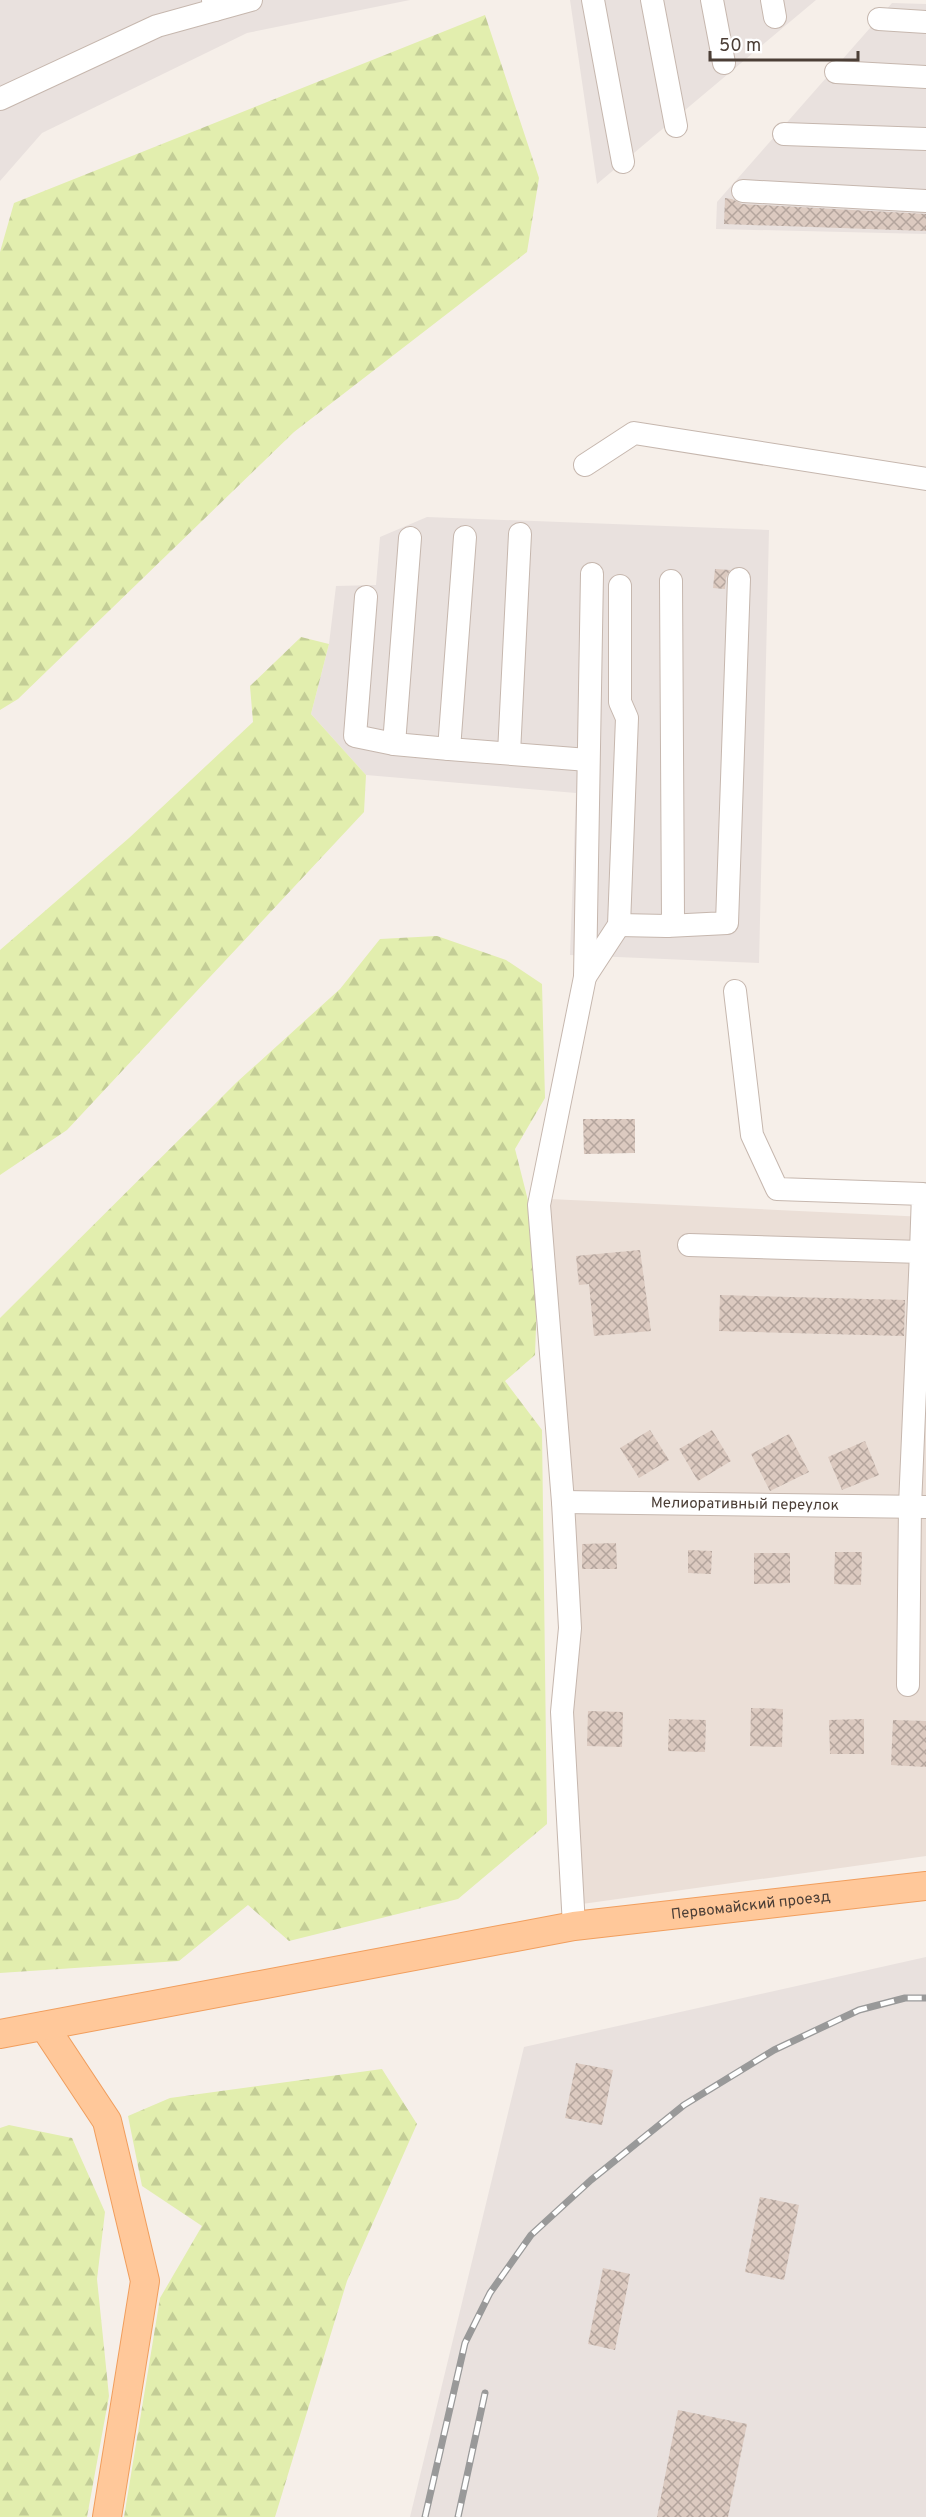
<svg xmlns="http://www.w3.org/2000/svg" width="926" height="2517" font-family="Overpass,sans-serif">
<defs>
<pattern id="forest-firs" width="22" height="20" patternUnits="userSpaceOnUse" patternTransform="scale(1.5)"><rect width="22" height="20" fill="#e2eeae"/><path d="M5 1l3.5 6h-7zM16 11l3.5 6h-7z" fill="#c3cd96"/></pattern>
<pattern id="building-cross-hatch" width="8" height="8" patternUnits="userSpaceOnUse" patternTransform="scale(1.5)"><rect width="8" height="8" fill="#dccac0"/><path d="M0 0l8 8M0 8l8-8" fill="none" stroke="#b4a59d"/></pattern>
</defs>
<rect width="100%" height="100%" fill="#f6efe9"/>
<path fill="#ebdfd7" d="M550,1199L926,1217V1856L582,1904Z"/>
<path fill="#e9e1de" d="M0,0H410L247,33L42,133L0,181Z
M570,0H816L597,184Z
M892,3L926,4V234L716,229L717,202Z
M427,517L769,530L759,963L570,955L576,793L366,775L311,714L329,644L336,586L376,585L380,537Z
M926,1957V2517H410L524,2047Z"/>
<path fill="url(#forest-firs)" d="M485,15L539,178L527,252L294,432L18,699L0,710V252L14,203Z
M301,637L329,644L311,714L366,775L364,812L67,1130L0,1175V950L129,838L253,722L250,686Z
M437,936L506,960L542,984L545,1098L515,1149L539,1244L535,1355L505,1381L542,1430L547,1824L458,1899L289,1941L248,1905L179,1961L0,1973V1318L237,1082L340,989L380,939Z
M382,2069L417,2124L347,2281L275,2517H124L160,2298L202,2226L142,2186L128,2116L170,2098Z
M9,2125L72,2138L105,2212L97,2279L109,2396L87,2517H0V2128Z"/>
<path fill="url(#building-cross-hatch)" d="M725,198L732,199L742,204L926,214V231L724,224Z
M715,569L730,570L726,578L725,589L713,588Z
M583,1119H635V1153L584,1154Z
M640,1250L651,1331L594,1336L589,1284L579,1285L576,1256Z
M720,1295L905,1300L904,1336L719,1331Z
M650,1430L669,1460L639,1478L620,1448Z
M712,1430L731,1461L698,1481L679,1449Z
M789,1434L809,1472L770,1491L751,1454Z
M865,1441L879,1475L842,1490L828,1457Z
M616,1543L617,1569H582V1544Z
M688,1550L712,1551L711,1574L688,1573Z
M835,1552H862L861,1585L834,1584Z
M754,1553H790V1583L754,1584Z
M751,1708L783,1709L782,1747L750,1746Z
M588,1711L623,1712L622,1747L587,1746Z
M669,1719L706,1720L705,1752L668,1751Z
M864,1719V1754H830L829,1720Z
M893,1720L926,1721V1767L891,1765Z
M576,2063L613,2070L602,2125L565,2118Z
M760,2197L799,2205L784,2280L745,2272Z
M603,2268L630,2274L615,2350L588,2344Z
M678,2410L747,2424L728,2517H657Z"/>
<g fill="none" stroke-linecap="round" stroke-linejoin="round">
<g stroke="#c6b7ae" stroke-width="24">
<g id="minor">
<path d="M593,0L623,162"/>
<path d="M652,0L676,126"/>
<path d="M712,0L724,63"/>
<path d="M772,0L775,17"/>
<path d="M215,10L251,0"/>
<path d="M879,19L926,22"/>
<path d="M836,72L926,77"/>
<path d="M0,99L157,26L215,10L213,0"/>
<path d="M784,134L926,139"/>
<path d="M743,191L926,201"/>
<path d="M585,465L634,433L926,479"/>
<path d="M465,537L449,749L588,760"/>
<path d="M410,538L394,744L449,749"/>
<path d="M366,597L355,736L394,744"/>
<path d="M509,753L520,534"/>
<path d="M619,925L667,926L673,918L671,581"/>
<path d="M667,926L727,923L739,579"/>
<path d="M585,977L619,925L627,718L620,702V586"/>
<path d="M735,991L752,1135L777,1189L923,1194L921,1252"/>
<path d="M689,1245L921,1252L910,1506L908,1685"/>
<path id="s1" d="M563,1502L925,1507"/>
<path d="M574,1926L562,1712L570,1628L563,1502L539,1205L585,977L592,574"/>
</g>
</g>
<g stroke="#f19e5d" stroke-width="30">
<g id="major">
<path d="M44,2026L107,2121L145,2281L107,2517"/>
<path id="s2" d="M0,2034L574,1926L926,1886"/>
</g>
</g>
<use href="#minor" stroke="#fff" stroke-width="22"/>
<use href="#major" stroke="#ffc89a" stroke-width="28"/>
<g stroke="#999" stroke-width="7">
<path id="rail" d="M425,2517L465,2343L490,2293L531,2235L591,2180L684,2105L774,2050L859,2010L905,1998H926
M458,2517L485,2393"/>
</g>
<use href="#rail" stroke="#fff" stroke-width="4.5" stroke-dasharray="14" stroke-linecap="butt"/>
</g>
<g text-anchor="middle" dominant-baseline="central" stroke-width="4.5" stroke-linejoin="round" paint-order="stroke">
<g font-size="15" fill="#4b3e36" stroke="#fff">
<text stroke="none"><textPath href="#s1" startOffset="182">Мелиоративный переулок</textPath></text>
<text stroke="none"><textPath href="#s2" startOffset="762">Первомайский проезд</textPath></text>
</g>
</g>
<path d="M710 51v9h148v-9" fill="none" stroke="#4b3e36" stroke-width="3"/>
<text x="719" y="51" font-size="18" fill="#4b3e36" stroke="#ffffff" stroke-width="4.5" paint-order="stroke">50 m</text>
</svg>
